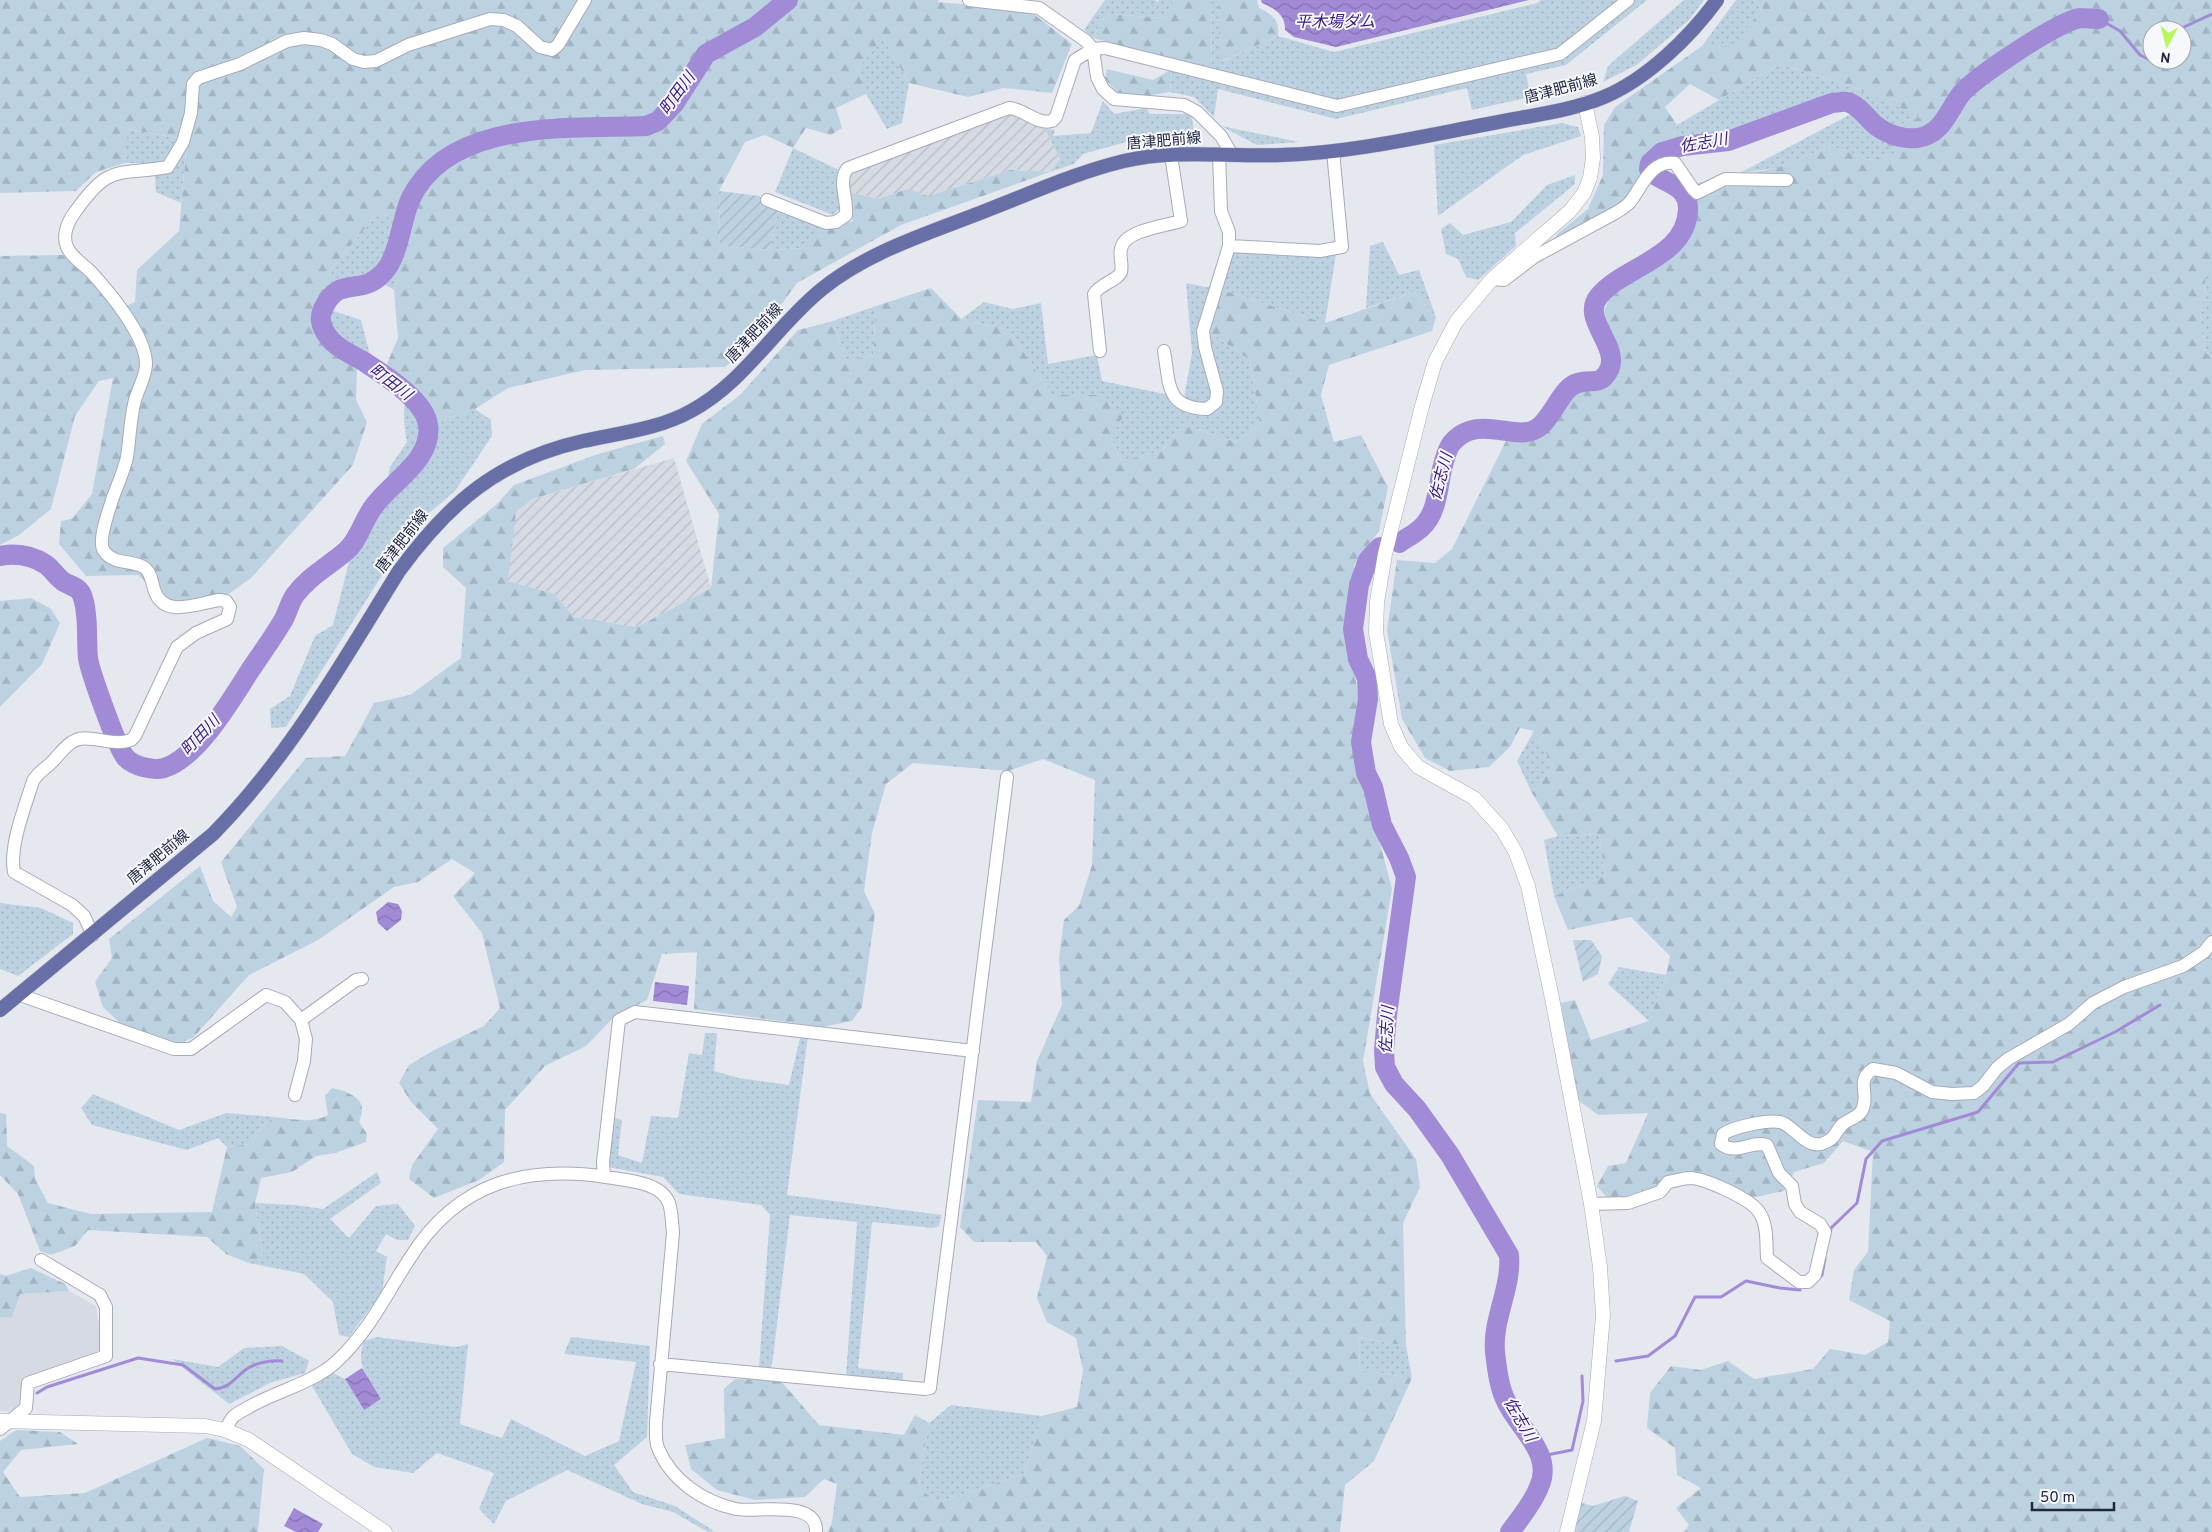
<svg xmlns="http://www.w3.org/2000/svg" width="2212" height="1532" font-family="Overpass,'Noto Sans JP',sans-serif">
<defs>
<pattern id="industrial-furrows" width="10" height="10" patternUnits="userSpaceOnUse" patternTransform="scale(1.25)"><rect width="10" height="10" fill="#d6dae3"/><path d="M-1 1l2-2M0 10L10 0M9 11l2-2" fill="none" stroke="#b7bbc4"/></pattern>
<pattern id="grass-dots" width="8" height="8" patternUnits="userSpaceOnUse" patternTransform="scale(1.25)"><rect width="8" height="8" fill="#bdd2e1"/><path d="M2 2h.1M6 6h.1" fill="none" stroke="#a2b4c2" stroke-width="1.8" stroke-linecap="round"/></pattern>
<pattern id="forest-firs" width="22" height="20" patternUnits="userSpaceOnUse" patternTransform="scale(1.25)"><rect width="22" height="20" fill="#bdd2e1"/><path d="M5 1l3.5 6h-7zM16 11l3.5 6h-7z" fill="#a2b4c2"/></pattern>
<pattern id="garden-furrows" width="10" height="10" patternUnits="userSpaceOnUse" patternTransform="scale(1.25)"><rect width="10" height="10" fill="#bdd2e1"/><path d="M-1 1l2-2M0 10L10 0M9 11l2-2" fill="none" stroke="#a2b4c2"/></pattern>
<pattern id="water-waves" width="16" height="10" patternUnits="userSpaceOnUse" patternTransform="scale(1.25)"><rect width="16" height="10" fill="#a28bd6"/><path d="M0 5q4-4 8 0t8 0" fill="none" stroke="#8471af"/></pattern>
</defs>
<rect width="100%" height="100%" fill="#e5e8ef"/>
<path fill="#d6dae3" d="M69,1291L96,1306L102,1346L97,1356L22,1380L20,1412L0,1411V1317L12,1318L20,1294Z"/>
<path fill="url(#industrial-furrows)" d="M1012,112L1045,129L1060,159L1050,172L1010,170L928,196L907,189L878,199L849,192L846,174Z
M674,458L711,588L637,627L574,617L554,594L507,581L515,512L532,499Z"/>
<path fill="url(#grass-dots)" d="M1105,0H1155L1157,2L1159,0H1174L1165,18L1106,14L1093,38L1084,30Z
M1211,0H1218L1221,62L1278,36L1334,52L1537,3L1541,0H1647L1566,65L1526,74L1531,97L1472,110L1467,88L1336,119L1218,89L1214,117L1194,97L1170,92L1172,69L1212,68Z
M1684,0H1704L1689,20L1638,64L1603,82L1608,66Z
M1736,0H1754L1762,9L1733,47L1702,46Z
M883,38L909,83L902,123L887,129L866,94L858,68Z
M1780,64L1851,86L1922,117L1897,126L1860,110L1849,96L1728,136L1672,143L1677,125Z
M1103,101L1114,114L1146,108L1150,114H1191L1196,142H1126L1083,154L1074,164L1050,172L1060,159L1045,129L1055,130L1053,136L1091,133Z
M1851,114L1898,153L1870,160L1831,146L1777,168L1740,173Z
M1562,123L1578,127L1581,136L1523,155L1438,216L1434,145Z
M1221,126L1299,142L1257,145Z
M127,129L187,140L181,203L156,192L154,163H125Z
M793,148L839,170L841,208L833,215L775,192Z
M1575,175V184L1515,233L1516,246L1478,280L1466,277L1458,259L1446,254L1441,229L1450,223L1463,235L1511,222L1547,185Z
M379,212L411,226L394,290L369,275L338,281L328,309L361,320L369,351L357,368L327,345L313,323L331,269Z
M778,212L826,229L806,248L769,250Z
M1383,242L1399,275L1419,270L1436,317L1414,292L1366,308L1370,246Z
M1234,251L1316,257L1336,254L1325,323L1222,290L1211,333L1250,360L1260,424L1236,442L1182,424L1162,451L1121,461L1111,438L1104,395H1052L1009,330L961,319L984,302L1013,309L1041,303L1048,364L1097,355L1102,381L1184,398L1192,353L1186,283L1222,290Z
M2206,275H2212V358L2206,353L2201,323Z
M876,306L873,355L847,361L833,321Z
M407,388L436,422L475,409L491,420L492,436L455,491L412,528L286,727L271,728L270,709L290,696L315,636L333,625L350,558L379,517L390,467L407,442C403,423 403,407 407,388Z
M1534,731L1553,766L1532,793L1517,761Z
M1599,834L1605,876L1554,896L1544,840L1558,836Z
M0,903L41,908L73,923V934L18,976L0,969Z
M1619,967L1666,975L1649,1021L1608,984Z
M705,1033H717L714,1071L739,1078L789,1085L800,1038L808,1036L787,1195L942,1215L939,1226L933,1228L872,1222L858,1368L903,1373V1383L846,1376L857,1222L790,1215L773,1358L771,1368L759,1367L770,1215L761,1205L679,1194L663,1177L608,1167L612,1117L622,1120L618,1155L642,1163L651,1116L678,1118L689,1053L702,1055Z
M93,1094L179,1130L226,1113L275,1117L262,1125L251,1144L227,1147L218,1138L187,1150L92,1125L81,1108Z
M377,1172L381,1183L330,1219L349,1238L376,1206L398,1204L415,1226L408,1240H397L386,1234L376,1251L387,1257L382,1292L349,1337L339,1335L333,1302L304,1274L249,1263L263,1254L255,1203L296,1205L323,1209Z
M377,1337L456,1347L468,1344L460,1424L502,1438L511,1419L585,1456L619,1441L636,1362L564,1354L571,1337L650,1346L647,1437L614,1465L633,1492L675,1506L714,1531L708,1532L673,1512L642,1504L567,1470L506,1501L494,1524L479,1509L494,1473L437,1453L413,1473L374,1467L352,1454L312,1386L331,1372L345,1379L363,1409L381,1399C368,1378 355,1366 364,1341Z
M1359,1337L1406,1346L1412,1378L1360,1370Z
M282,1346L309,1361L305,1373L272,1382L229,1404L172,1359L218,1367L244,1348Z
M951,1405L1042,1416L1024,1474L938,1502L918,1488L929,1423Z"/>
<path fill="url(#forest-firs)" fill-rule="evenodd" d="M0,0H938L939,2L1030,11L1072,44L1052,93L1003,88L968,97L909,83L883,38L858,68L866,94L836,108L842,128L831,135L806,128L793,148L765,135L745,142L719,191L720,246L769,250L806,248L826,229L853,221L849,192L878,199L907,189L928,196L1010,170L1050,172L901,225L797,283L751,346L725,367L585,370L508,388L475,409L436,422L407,388L384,371L398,338L394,290L411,226L379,212L331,269L313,323L327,345L357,368L356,400L367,422L353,465L251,578L227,595L173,605L138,575L86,576L59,544L61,521L72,519L92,494L113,378L99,381L75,416L51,509L19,535L0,545V256L63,255L122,308L135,302L137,270L179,231L187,140L128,129L125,163L96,172L76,191L0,193Z
M1174,0H1211L1212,68L1093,38L1106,14L1165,18Z
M1218,0H1257L1259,8C1272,14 1280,20 1278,36L1220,62Z
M1754,0H2212V275H2206L2201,323L2206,353L2212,358V1532H1684L1689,1525L1676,1508L1701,1488L1677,1475L1675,1448L1647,1428L1650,1393L1671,1366L1701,1370L1728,1361L1754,1379L1813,1369L1830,1349L1865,1355L1888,1342L1890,1321L1849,1300L1854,1270L1868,1252L1873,1152L1843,1141L1824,1163L1794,1172L1784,1191L1751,1198L1700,1174L1657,1189L1609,1200L1597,1186L1608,1166L1626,1163L1648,1113L1598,1115L1575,1098L1561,1003L1575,1000L1591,1040L1649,1021L1666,975L1670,956L1631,917L1568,930L1554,896L1605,876L1599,834L1558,836L1532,793L1553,766L1534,731L1520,728L1510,747L1489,767L1450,771L1425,758L1402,719L1387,630L1397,560L1435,563L1452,549L1507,439L1537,434L1575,390L1597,387L1608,377L1616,350L1604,312L1612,290L1673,251L1690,227L1689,198L1697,183L1777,168L1831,146L1870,160L1897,153L1851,114L1857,106L1896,126L1921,117L1851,86L1780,64L1719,100L1690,84L1665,107L1677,125L1672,143L1650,160L1626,200L1555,246L1556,235L1588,209L1603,175L1604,125L1615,107L1702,46H1733L1762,9ZM2152,30H2182V60H2152Z
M1107,69L1153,80L1172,69L1170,92L1146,96L1118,93L1105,79Z
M931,288L961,319L1009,330L1052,395H1104L1123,416L1111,438L1121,461L1162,451L1182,424L1236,442L1260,424L1250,360L1211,333L1222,290L1325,323L1414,292L1436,317L1432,331L1329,365L1321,395L1334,442L1361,435L1388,487L1379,531L1354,565L1358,624L1351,659L1360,700L1358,745L1372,813L1392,889L1363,1061L1370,1094L1416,1159L1420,1187L1403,1223L1406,1346L1359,1337L1360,1370L1412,1378L1374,1461L1345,1485L1340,1532H828L832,1522L837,1484L824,1479L805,1497L755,1500L717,1490L691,1469L685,1445L725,1438L724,1389L735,1379L780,1380L819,1425L904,1435L915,1415L929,1423L918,1488L938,1502L1024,1474L1042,1416L1077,1407L1083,1370L1076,1338L1047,1322L1037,1298L1047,1256L1036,1242H974L960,1227L978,1100L1031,1102L1037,1061L1062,1005L1059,958L1064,920L1079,906L1092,865L1095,780L1043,759L1008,771L913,763L886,784L872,833L864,891L875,914L862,1007L852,1021L822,1027L694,1009L697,952L662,954L647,1000L614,1017L586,1046L545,1066L505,1110L504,1162L479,1180L434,1198L409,1179L412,1165L438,1129L411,1102L399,1083L409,1065L436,1049L484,1026L500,1008L482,933L453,896L475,873L452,859L418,882L394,887L318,940L249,975L193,1038L176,1044L123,1026L103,1007L95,982L112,958L109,939L200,866L213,901L231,917L237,907L221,862L306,758L345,756L374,703L410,695L461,658L466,588L443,567V548L497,504L514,485L598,454L663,436L665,444L634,469L532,499L516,512L508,581L554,594L574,617L637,627L711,588L719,514L686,461L702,424L740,395L798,330L833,321L847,361L873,355L876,306Z
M31,598L50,608L60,623L42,664L0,707V601Z
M332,1088C342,1090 363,1096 362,1110C362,1114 360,1119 359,1122L367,1134L366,1142L335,1153L316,1156L292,1172L261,1178L255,1204L263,1254L249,1263L226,1254L207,1237L88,1230L75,1246L51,1255L40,1251L18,1194L0,1175V1113L6,1114L7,1146L34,1166L35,1179L48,1203L91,1214L212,1212L227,1147L251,1144L262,1125L275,1117C293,1119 311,1124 328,1115L325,1096Z
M31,1268L65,1284L69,1291L20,1294L12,1318L0,1317V1274L6,1276Z
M16,1430L60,1432L78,1444L21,1450L3,1472L20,1497L85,1493L207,1438L240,1446L264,1469L258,1532H0V1441Z"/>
<path fill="url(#garden-furrows)" d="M719,191L759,196L778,212L769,250L720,246Z
M1573,940H1591L1602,956L1598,974L1583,982Z
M1625,1496L1638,1501L1629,1532H1572L1579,1502L1593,1506Z"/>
<path fill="url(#water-waves)" d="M1261,0H1529L1336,47L1294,37L1285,30C1286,15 1274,8 1262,3Z
M388,902L398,904L402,911L401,920L387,931L378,923L376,912Z
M655,982L689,986L687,1005L653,1001Z
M362,1368L381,1399L364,1410L345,1379Z
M294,1508L323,1524L318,1532H296L284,1526Z"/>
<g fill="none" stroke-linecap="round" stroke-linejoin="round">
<path stroke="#a28bd6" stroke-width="3" d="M2099,19L2120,31L2140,55L2154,62L2159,60
M2182,31L2184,27L2212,14
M1830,1233L1831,1228L1857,1203L1866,1159L1882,1141L1978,1112L2019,1063L2053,1062L2115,1032L2160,1005
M1819,1278L1822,1275L1825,1258
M1616,1361L1648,1356L1675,1336L1695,1297H1721L1746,1281L1780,1288L1800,1290
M37,1393L47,1387L138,1358L183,1365L215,1389C229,1388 234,1379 244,1371C253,1363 270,1360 282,1361
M1542,1459L1547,1455L1572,1450L1583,1401L1582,1376"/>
<path stroke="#a28bd6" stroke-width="20" d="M1399,543C1406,538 1415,534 1421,528C1437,514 1438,488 1442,469C1444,461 1447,450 1451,444C1477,412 1514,442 1536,429C1549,422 1558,398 1569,388C1581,377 1597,385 1604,377C1629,351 1578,321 1599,296C1624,266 1686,258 1688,210C1689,182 1659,184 1649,169L1650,163L1662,152L1683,146L1728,141L1832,103C1837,103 1843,101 1847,102C1859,105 1866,117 1874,124C1884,133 1903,140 1917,138C1942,135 1948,111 1961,94C1975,77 2059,21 2080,18C2086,18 2093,19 2099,19
M1380,547L1368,560L1359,585L1353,629L1358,659L1367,678L1368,699L1361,742L1366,773L1373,787L1382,825L1399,858L1406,877L1387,1015L1384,1050L1385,1067L1394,1084L1417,1109L1450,1155L1509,1255C1512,1288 1492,1319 1495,1352C1497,1369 1499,1388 1507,1403C1520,1430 1554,1454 1539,1487C1533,1503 1520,1518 1510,1532
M0,556C15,553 31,555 45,564C52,568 56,577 64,582C73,587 80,587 83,598C89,617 86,639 88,658C90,672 118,750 126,758C134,766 152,771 164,768C198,758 232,698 251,669C262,653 274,636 284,619C288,611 290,602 295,595C309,576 329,566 346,551C359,540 363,520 374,506C391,482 433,460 428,425C425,400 383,374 363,361C347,352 331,346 323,328C320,320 320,316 323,309C339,274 360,297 382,274C399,258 401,221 410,200C448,118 571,129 646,126L658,121L674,104L706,54L755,27L788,0"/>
<g stroke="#a7aab8" stroke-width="14">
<path id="minor" d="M969,0L1039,8L1086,41L1093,49L1097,77L1103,89L1114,99L1184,105L1197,112L1221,136L1231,153
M767,200L826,223L836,222L846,215C848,201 837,179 848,168L1009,108C1024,109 1037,125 1052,121L1056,117L1075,60L1093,49L1105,48L1337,106L1560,54L1628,0
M1229,246L1320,251L1342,247L1333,151
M1492,279L1504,280L1534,257L1617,212C1621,209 1627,206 1630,202C1642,187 1650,160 1675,163L1693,189L1697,193L1725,179L1787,180
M1100,351L1094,294C1100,284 1118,280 1121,272C1123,265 1119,256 1121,249C1124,230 1165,226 1181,221L1171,155
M1164,351C1170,384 1165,408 1207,409L1216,402L1217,391L1205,347L1203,331L1229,246V232L1221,211L1219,154
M93,935L84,916L72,905L14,872C9,846 25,807 33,781C38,772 45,769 52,762C60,754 66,744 76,740C90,734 113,747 131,740L135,736L177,647L196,633L227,619L230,607L226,601L219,600C195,604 163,619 154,589C152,582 151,573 145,568C133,559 114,566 104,551C97,541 109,511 112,500C117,486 124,471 127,457C130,438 130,419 135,400C138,389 146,376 146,364C146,336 110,293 91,272C83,264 72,258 67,247C62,235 68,221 75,212C110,163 115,176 168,167L183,142L191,113L193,84L198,78L240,64L287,41L304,38L321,40L332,44L353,59L364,62L376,61L408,45L490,19L504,20L517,26L540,47L552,50L558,45L585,0
M20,995L174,1049H191L266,995L285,1002L301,1020L306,1039L304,1061L295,1095
M301,1020L356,980L362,979
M604,1177L603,1162L619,1020L635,1012L973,1051
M1591,1204L1628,1203L1660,1192L1668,1182C1675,1181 1683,1178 1691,1178C1706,1179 1751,1199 1759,1212C1768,1225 1766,1243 1767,1258L1799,1282H1808L1815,1275L1825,1232L1820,1224L1800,1212L1795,1204L1792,1186L1779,1173L1767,1145C1751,1140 1736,1156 1721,1144L1723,1134C1734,1127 1774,1117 1785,1124C1801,1134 1811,1154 1831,1139C1836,1135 1838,1128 1843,1124C1852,1117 1862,1117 1864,1104C1867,1089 1857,1080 1873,1069L1896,1073L1932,1092L1952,1094L1974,1093L1983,1086L1997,1068L2008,1059L2069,1024L2093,1003L2124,987L2183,966L2204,952L2212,942
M660,1364L925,1389L930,1388L1007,777
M0,1429L26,1408L28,1383L106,1356V1307L100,1295L41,1260
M225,1430C228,1426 230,1420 233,1417C237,1413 244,1410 249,1407C277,1391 313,1383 336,1362C369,1332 386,1294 410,1258C458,1181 527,1164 613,1178C631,1181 661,1183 669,1203C672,1212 672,1224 673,1233L656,1422C656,1430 655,1441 658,1448C671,1480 703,1502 736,1509C754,1513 818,1498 816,1532"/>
</g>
<g stroke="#a7aab8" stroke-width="15">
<path id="tertiary" d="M0,1421L205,1426L225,1430L249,1440L385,1532
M1567,1532L1594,1421L1603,1315L1600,1267L1591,1204L1552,998L1528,886L1516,853L1502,829L1474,798L1418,767L1401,747L1391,724L1376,632L1377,602L1385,554L1422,406L1435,362L1456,322L1492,279L1570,211L1584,193L1590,178L1593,158L1592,137L1585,103"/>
</g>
<g stroke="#c1c2ca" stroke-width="15">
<path id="primary" d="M0,1010L213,834C290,756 341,664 399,571C449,503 498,460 583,441C619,433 659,429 691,411C745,382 775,327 822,289C870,250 933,232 990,209C1034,192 1078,172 1124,161C1176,149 1228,157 1281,155C1350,153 1419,137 1488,124C1526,116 1568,112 1604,97C1647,79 1690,37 1717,0"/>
</g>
<use href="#minor" stroke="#fff" stroke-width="12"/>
<use href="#tertiary" stroke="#fff" stroke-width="14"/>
<use href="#primary" stroke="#686ea6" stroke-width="14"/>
</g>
<g text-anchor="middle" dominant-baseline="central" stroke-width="4" stroke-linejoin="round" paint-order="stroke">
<g font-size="15" fill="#232642" stroke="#f6f8fb">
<text transform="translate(1561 90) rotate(-15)">唐津肥前線</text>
<text transform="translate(1164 142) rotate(-5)">唐津肥前線</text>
<text transform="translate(755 334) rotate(-47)">唐津肥前線</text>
<text transform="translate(403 542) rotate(-52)">唐津肥前線</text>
<text transform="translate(159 858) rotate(-40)">唐津肥前線</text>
</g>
<g font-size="16" font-style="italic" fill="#3b1982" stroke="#f6f8fb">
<text x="1335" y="23">平木場ダム</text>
<text transform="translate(678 94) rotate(-54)">町田川</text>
<text transform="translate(1704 144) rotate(-10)">佐志川</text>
<text transform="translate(390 383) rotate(37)">町田川</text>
<text transform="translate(1442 477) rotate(-75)">佐志川</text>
<text transform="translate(201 736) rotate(-47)">町田川</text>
<text transform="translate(1388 1030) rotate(-87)">佐志川</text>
<text transform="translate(1519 1420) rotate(60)">佐志川</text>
</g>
</g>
<g transform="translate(2167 45) rotate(187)"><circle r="24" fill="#f6f8fb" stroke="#a2a4b1"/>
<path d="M0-4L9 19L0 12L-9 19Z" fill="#b9f85a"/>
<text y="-8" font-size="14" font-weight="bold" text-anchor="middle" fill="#232642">N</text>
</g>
<path d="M2032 1502v8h82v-8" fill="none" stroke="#232642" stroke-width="2.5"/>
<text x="2040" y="1502" font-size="15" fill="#232642" stroke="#f6f8fb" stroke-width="4" paint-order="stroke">50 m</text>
</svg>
